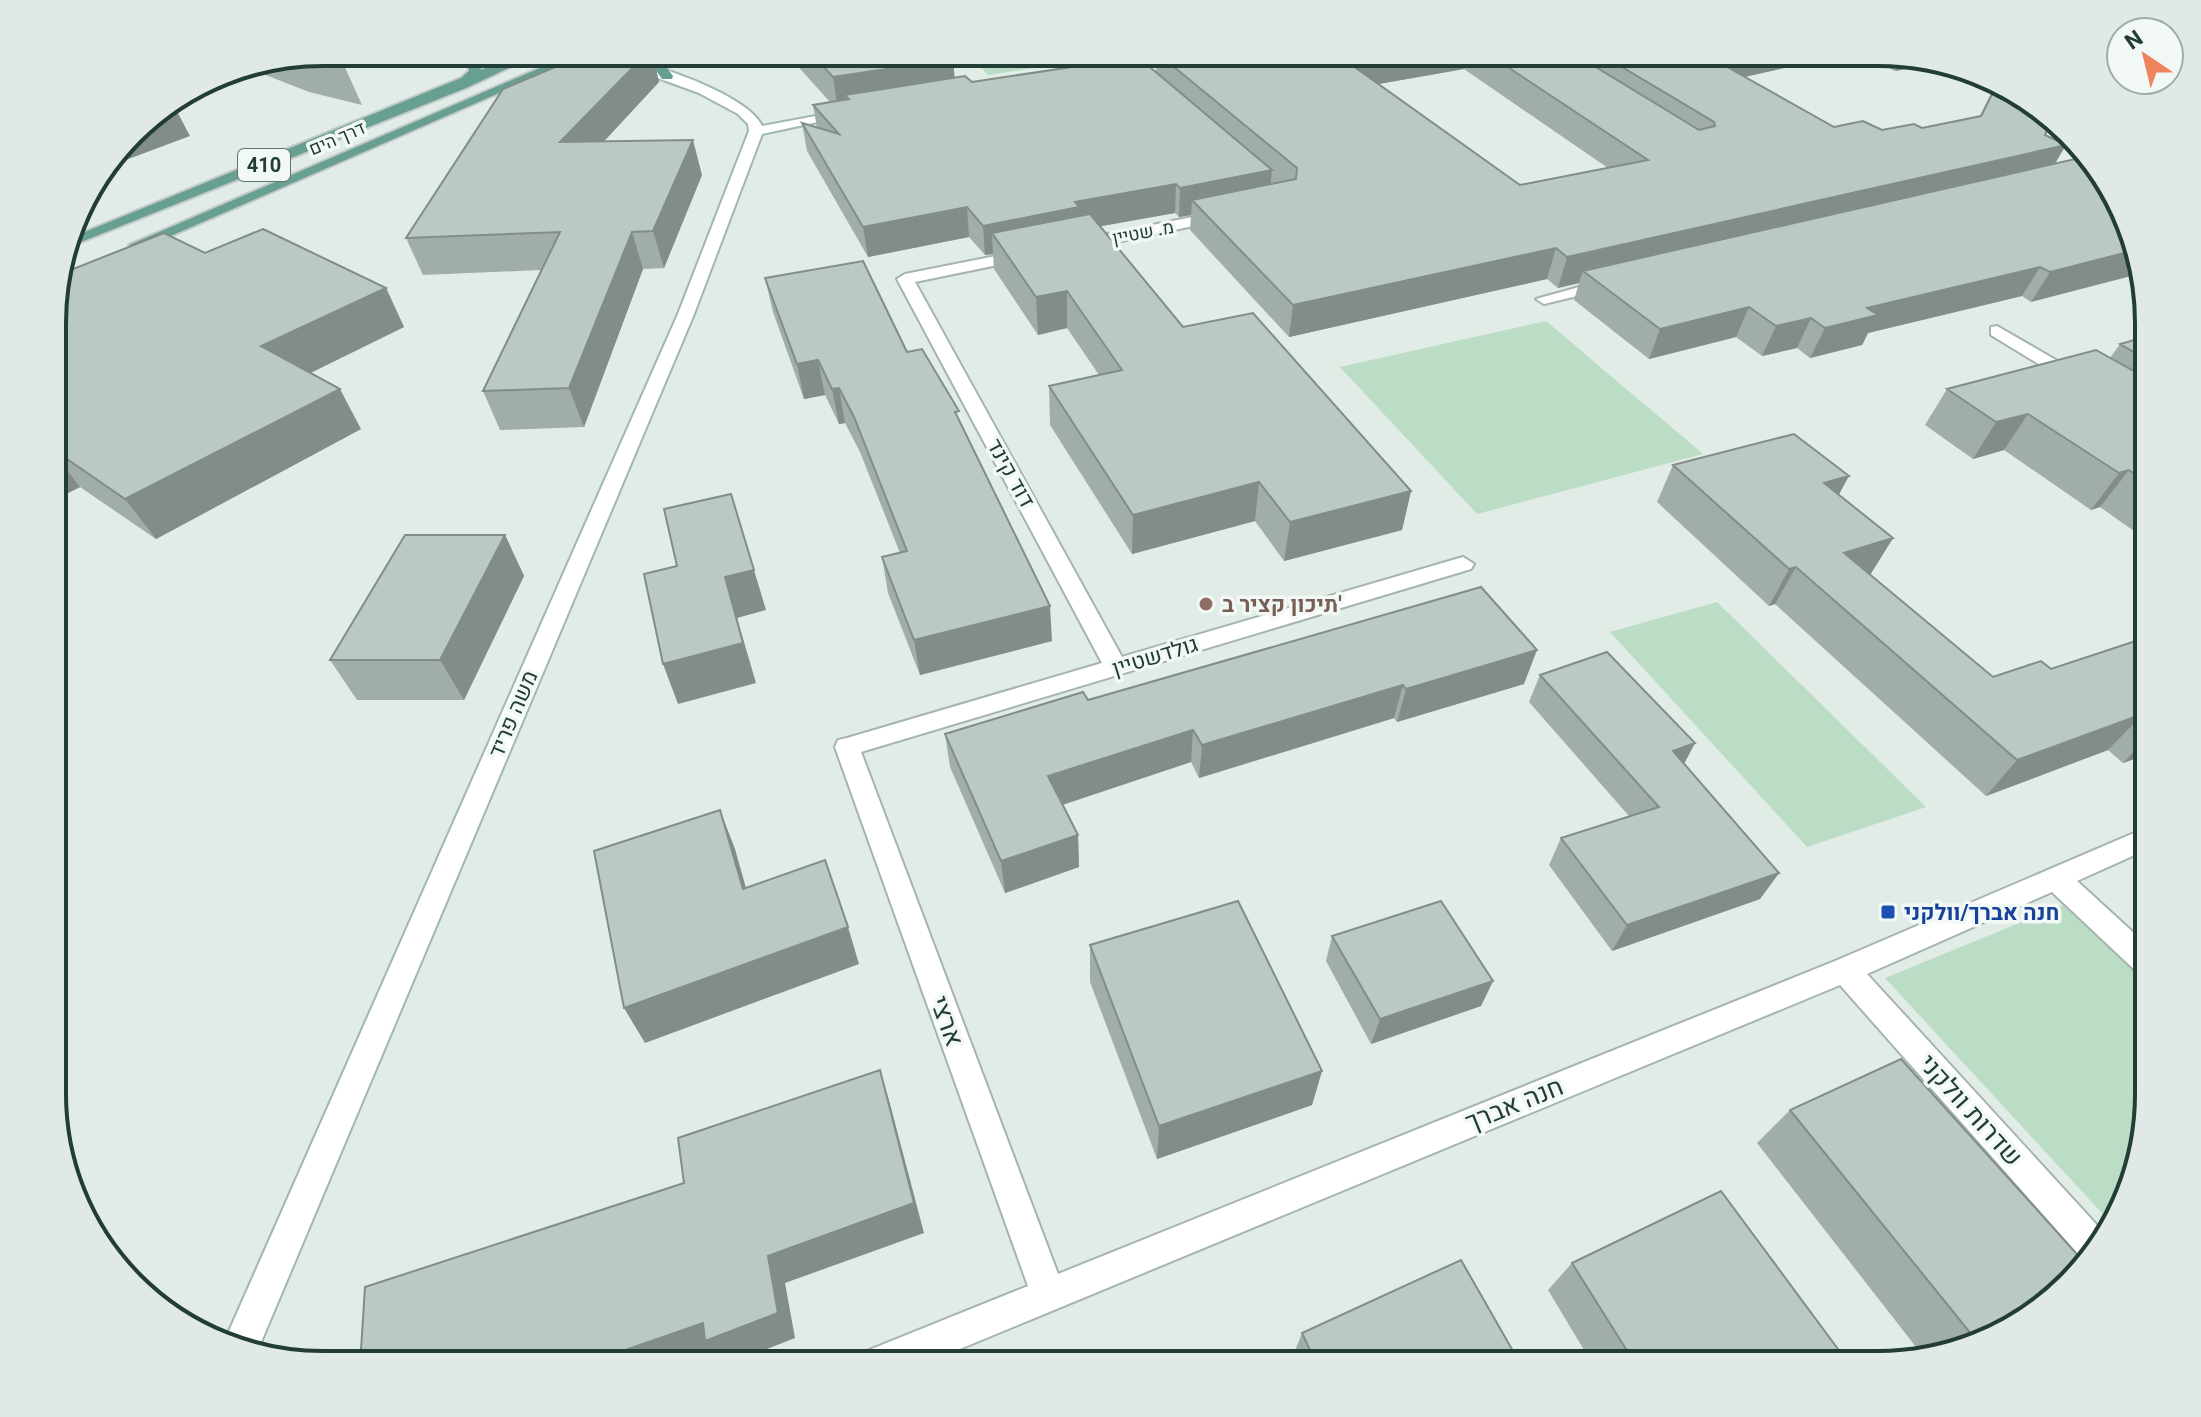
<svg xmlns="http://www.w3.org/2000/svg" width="2201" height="1417" font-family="Roboto,Heebo,sans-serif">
<rect width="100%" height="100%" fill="#e2ece7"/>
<path fill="#bbdcc5" d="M967,52H1042L1054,65L988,75Z
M1546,321L1703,454L1477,514L1340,367Z
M1717,602L1926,807L1807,847L1610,632Z
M2063,905L2148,984V1111L2111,1223L1885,978Z"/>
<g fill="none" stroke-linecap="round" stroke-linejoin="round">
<g stroke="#a5b4ae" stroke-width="4">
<path id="street" d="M526,52H545L570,62L564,66Z
M1222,211L1230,216L1227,219L1078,250L1070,245L1078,240Z
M1026,250L1034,255L1032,258L915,282L1122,657L1463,557L1474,564L1471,569L861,752L1058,1274L1835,961L2148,827V849L2077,881L2148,946V976L2138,973L2052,892L1867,974L2106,1235L2103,1245L2085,1262L1840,985L921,1365H859L864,1352L1028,1286L835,747L838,740L847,738L1102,663L897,279L905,274Z
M1608,279L1614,281V287L1544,304L1536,299Z
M1997,326L2080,374L2083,378L2080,382H2068L1991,335V327Z"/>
</g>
<g stroke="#a0b7b0" stroke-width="4">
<path id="secondary" d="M587,52C623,52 747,91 762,126L848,110L855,114L762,134L694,314L256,1354L224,1345L226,1338L678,314L749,131L748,124L738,114L699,93Z"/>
</g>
<g stroke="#c1c8c7" stroke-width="4">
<path id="primary" d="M466,52H478L481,70L525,52H542L466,88L66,248L70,238L461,78L469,71Z
M577,52H593L143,248L129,245Z
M643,52H655L673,76L672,79H662Z"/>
</g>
<use href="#street" fill="#fff" fill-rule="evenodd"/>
<use href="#secondary" fill="#fff" fill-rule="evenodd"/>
<use href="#primary" fill="#67a093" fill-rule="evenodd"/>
</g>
<path fill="#a0ada8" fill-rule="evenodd" d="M323,52L343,63L362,105L309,92L245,67Z
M632,52H652L659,82L604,141L702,175L664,268L643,269L584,427L500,430L483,391L541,270L423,275L406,238L579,65L634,57Z
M785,52H945L954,78L972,82L1156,72L1157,53L1165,52H1878L1943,63L1895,71L1867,58L1848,61L1838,56L1745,77L1834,127L1882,130L1922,128L1980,116L1997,82L2029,98L2056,163L2113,188L2031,302L2022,296L1868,333L1862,345L1810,358L1797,348L1762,356L1736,337L1649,359L1574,300L1579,283L1558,288L1547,279L1289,337L1190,230L1191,215L1179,217L1175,213L1100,226L1183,327L1411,491L1402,530L1284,561L1255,521L1132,554L1050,425L1049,386L1099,375L1067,328L1038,335L994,269L993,254L985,255L969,237L868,257L807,151L802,123L817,128L813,105L830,102ZM1464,69L1608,168L1520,185L1378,84Z
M205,253L386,288L404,327L310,373L361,429L156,539L80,487L64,495L54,488V288Z
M765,278L907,352L960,424L1052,641L920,675L888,593L882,557L900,553L860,452L845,423L839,424L825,395L804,399L773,312Z
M2148,336V541L2100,507L2091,510L2004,450L1973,459L1925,425L1947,389L2110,358L2120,344Z
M1673,465L1839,495L1893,538L1870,575L1993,677L2051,669L2148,637V754L2123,763L2108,750L1986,796L1775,604L1769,606L1657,502Z
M505,535L524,576L464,700H357L330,660Z
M1481,587L1524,684L1397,722L1394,718L1199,778L1191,762L1062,805L1078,835L1079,867L1005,893L950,767L945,734L1088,700Z
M1540,675L1695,743L1684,764L1779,873L1760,899L1612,951L1549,865L1561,838L1629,816L1529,702Z
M1332,936L1493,981L1481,1006L1371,1044L1326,961Z
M1090,945L1322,1071L1312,1105L1157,1159L1090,982Z
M1790,1110L2013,1329L1923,1356L1757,1143Z
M1572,1263L1849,1364L1593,1365L1548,1290Z
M1302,1333L1521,1365H1295L1292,1358Z"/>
<path fill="#828d88" d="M648,52H652L659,82L571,177L560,142Z
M1411,52H1468L1464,69L1345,90L1349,63Z
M1744,52H1840L1838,56L1703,86L1713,59Z
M1852,52H1869L1867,58L1848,61Z
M1902,56L1943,63L1895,71Z
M953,59L956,93L845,95L847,110L838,111L833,77Z
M172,102L190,136L107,167L144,120Z
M693,140L702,175L664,268L653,231Z
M2066,145L2049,174L1583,271L1579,283L1558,288L1567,257Z
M1272,170L1269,199L1192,200L1191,215L1179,217L1180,188Z
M1176,184L1175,213L1080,230L992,233L993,254L985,255L983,226L1075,202Z
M967,207L969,237L868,257L863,227Z
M632,232L643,269L584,427L569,388Z
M1556,248L1547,279L1289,337L1293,305Z
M2132,251L2139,274L2031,302L2050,272Z
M2040,267L2022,296L1868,333L1862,345L1810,358L1825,328L1867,308Z
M386,288L404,327L284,386L261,346Z
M1067,291V328L1038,335L1036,297Z
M1749,307L1736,337L1649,359L1660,329Z
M1811,318L1797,348L1762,356L1776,326Z
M818,360L825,395L804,399L797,364Z
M839,388L845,423L839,424L832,389Z
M340,389L361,429L156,539L125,499Z
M2028,414L2004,450L1973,459L1996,422Z
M54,454L80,487L64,495L54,483Z
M2129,470L2100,507L2091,510L2119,473Z
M1849,476L1829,513L1824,483Z
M1259,482L1255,521L1132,554L1133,515Z
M1411,491L1402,530L1284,561L1290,522Z
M505,535L524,576L464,700L440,660Z
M1893,538L1870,575L1844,553Z
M1796,567L1775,604L1769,606L1789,569Z
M754,570L766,610L737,618L756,683L678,704L663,664L725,577Z
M1050,606L1052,641L920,675L914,640Z
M1537,650L1524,684L1397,722L1406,689Z
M1403,685L1394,718L1199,778L1202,745Z
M2143,714L2108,750L1986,796L2017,760Z
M1193,730L1191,762L1050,809L1048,776Z
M2148,737V754L2123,763Z
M1695,743L1680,771L1673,751Z
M720,810L735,849L757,927L743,889Z
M1078,835L1079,867L1005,893L1001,861Z
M1779,873L1760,899L1612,951L1627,925Z
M848,927L859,964L645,1043L624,1008Z
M1493,981L1481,1006L1371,1044L1380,1019Z
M880,1070L890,1104L924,1233L785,1283L795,1338L727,1365H726L714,1351L676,1365H582L768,1256Z
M1322,1071L1312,1105L1157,1159L1159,1126Z"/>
<path fill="#bac9c3" stroke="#828d88" stroke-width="2" d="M323,52H335L343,63L307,55Z
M642,52H648L560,142L693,140L653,231L632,232L569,388L483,391L560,232L406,238L503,89L567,62L579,65L601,56L637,57Z
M810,52H945L953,59L833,77Z
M1165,52H1411L1349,63L1520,185L1648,160L1485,52H1571L1699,130L1715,126L1714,122L1597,52H1744L1713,59L1834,127L1863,121L1882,130L1914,124L1922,128L1981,116L1998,82L2029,98L2051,121L2045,135L2066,145L1567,257L1556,248L1293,305L1192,200L1296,179L1297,168L1157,53Z
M1138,57L1272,170L1180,188L1176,184L1075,202L1079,207L983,226L967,207L863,227L802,123L839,134L813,105L849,99L845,95L965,76L972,82Z
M2084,157L2113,188L2132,251L2050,272L2040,267L1867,308L1878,315L1825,328L1811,318L1776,326L1749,307L1660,329L1583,271Z
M1090,214L1183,327L1253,313L1411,491L1290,522L1259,482L1133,515L1049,386L1122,370L1067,291L1036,297L992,233Z
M263,229L386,288L261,346L340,389L125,499L54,450V288L58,275L164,233L205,253Z
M863,261L907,352L922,349L959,411L955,412L1050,606L914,640L882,557L907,551L854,417L839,388L832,389L818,360L797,364L765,278Z
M2148,336V360L2120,344Z
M2096,350L2148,379V484L2129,470L2119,473L2028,414L1996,422L1947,389Z
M1794,434L1849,476L1824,483L1893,538L1844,553L1993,677L2041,661L2051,669L2148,637V718L2143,714L2017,760L1796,567L1789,569L1673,465Z
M731,494L754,570L725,577L743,643L663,664L644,574L677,566L664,509Z
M405,535H505L440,660H330Z
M1481,587L1537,650L1406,689L1403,685L1202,745L1193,730L1048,776L1078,835L1001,861L945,734L1083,692L1088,700Z
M1607,652L1695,743L1673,751L1779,873L1627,925L1561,838L1659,807L1540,675Z
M720,810L743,889L825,860L848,927L624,1008L594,851Z
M1238,901L1322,1071L1159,1126L1090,945Z
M1441,901L1493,981L1380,1019L1332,936Z
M1901,1059L2084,1262L2013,1329L1976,1340L1790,1110Z
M880,1070L914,1203L768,1256L778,1313L705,1341L703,1323L582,1365H360L365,1287L684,1183L678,1138Z
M1721,1191L1849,1364L1636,1365L1572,1263Z
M1461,1260L1521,1365H1317L1302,1333Z"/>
<circle fill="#8d6e63" stroke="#f2f8f5" stroke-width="3" cx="1206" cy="604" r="8"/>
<rect fill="#1a4fb4" stroke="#f2f8f5" stroke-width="3" x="1880" y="904" width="16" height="16" rx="4"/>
<g text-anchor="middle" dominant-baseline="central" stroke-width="7" stroke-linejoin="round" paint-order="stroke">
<g font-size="18" fill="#223c36" stroke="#f2f8f5">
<text transform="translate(337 138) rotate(-23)">דרך הים</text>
<text transform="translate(1143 232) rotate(-11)">מ. שטיין</text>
</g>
<rect fill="#f2f8f5" stroke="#60746f" stroke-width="2" x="238" y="149" width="52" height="32" rx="6"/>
<g font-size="20" font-weight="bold" fill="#223c36">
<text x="264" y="165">410</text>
</g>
<g font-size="22" fill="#223c36" stroke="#f2f8f5">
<text transform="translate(1011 473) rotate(61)">דוד קינד</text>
<text transform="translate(1155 656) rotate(-17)">גולדשטיין</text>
<text transform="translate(513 714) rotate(-67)">משה פריד</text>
</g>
<g font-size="22" font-weight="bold" fill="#785e54" stroke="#f2f8f5" text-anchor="start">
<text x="1222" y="604">תיכון קציר ב'</text>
</g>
<g font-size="22" font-weight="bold" fill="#164399" stroke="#f2f8f5" text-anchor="start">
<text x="1904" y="912">חנה אברך/וולקני</text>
</g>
<g font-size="26" fill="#223c36" stroke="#f2f8f5">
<text transform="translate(947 1021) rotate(70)">ארצי</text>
<text transform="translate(1514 1104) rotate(-22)">חנה אברך</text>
<text transform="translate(1971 1110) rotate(48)">שדרות וולקני</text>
</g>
</g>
<path d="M0 0H2201V1417H0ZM323 66H1878A257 257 0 0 1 2135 323V1094A257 257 0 0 1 1878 1351H323A257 257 0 0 1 66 1094V323A257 257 0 0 1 323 66Z" fill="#e1e9e6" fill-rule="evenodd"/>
<path fill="none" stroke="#223c36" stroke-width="4" d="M323 66H1878A257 257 0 0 1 2135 323V1094A257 257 0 0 1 1878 1351H323A257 257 0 0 1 66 1094V323A257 257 0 0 1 323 66Z"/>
<g transform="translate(2145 56) rotate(325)"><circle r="38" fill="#f2f8f5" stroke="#9fada9" stroke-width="2"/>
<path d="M0-6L14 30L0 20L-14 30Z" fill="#ef845c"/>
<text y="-12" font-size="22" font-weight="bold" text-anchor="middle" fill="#223c36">N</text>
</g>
</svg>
